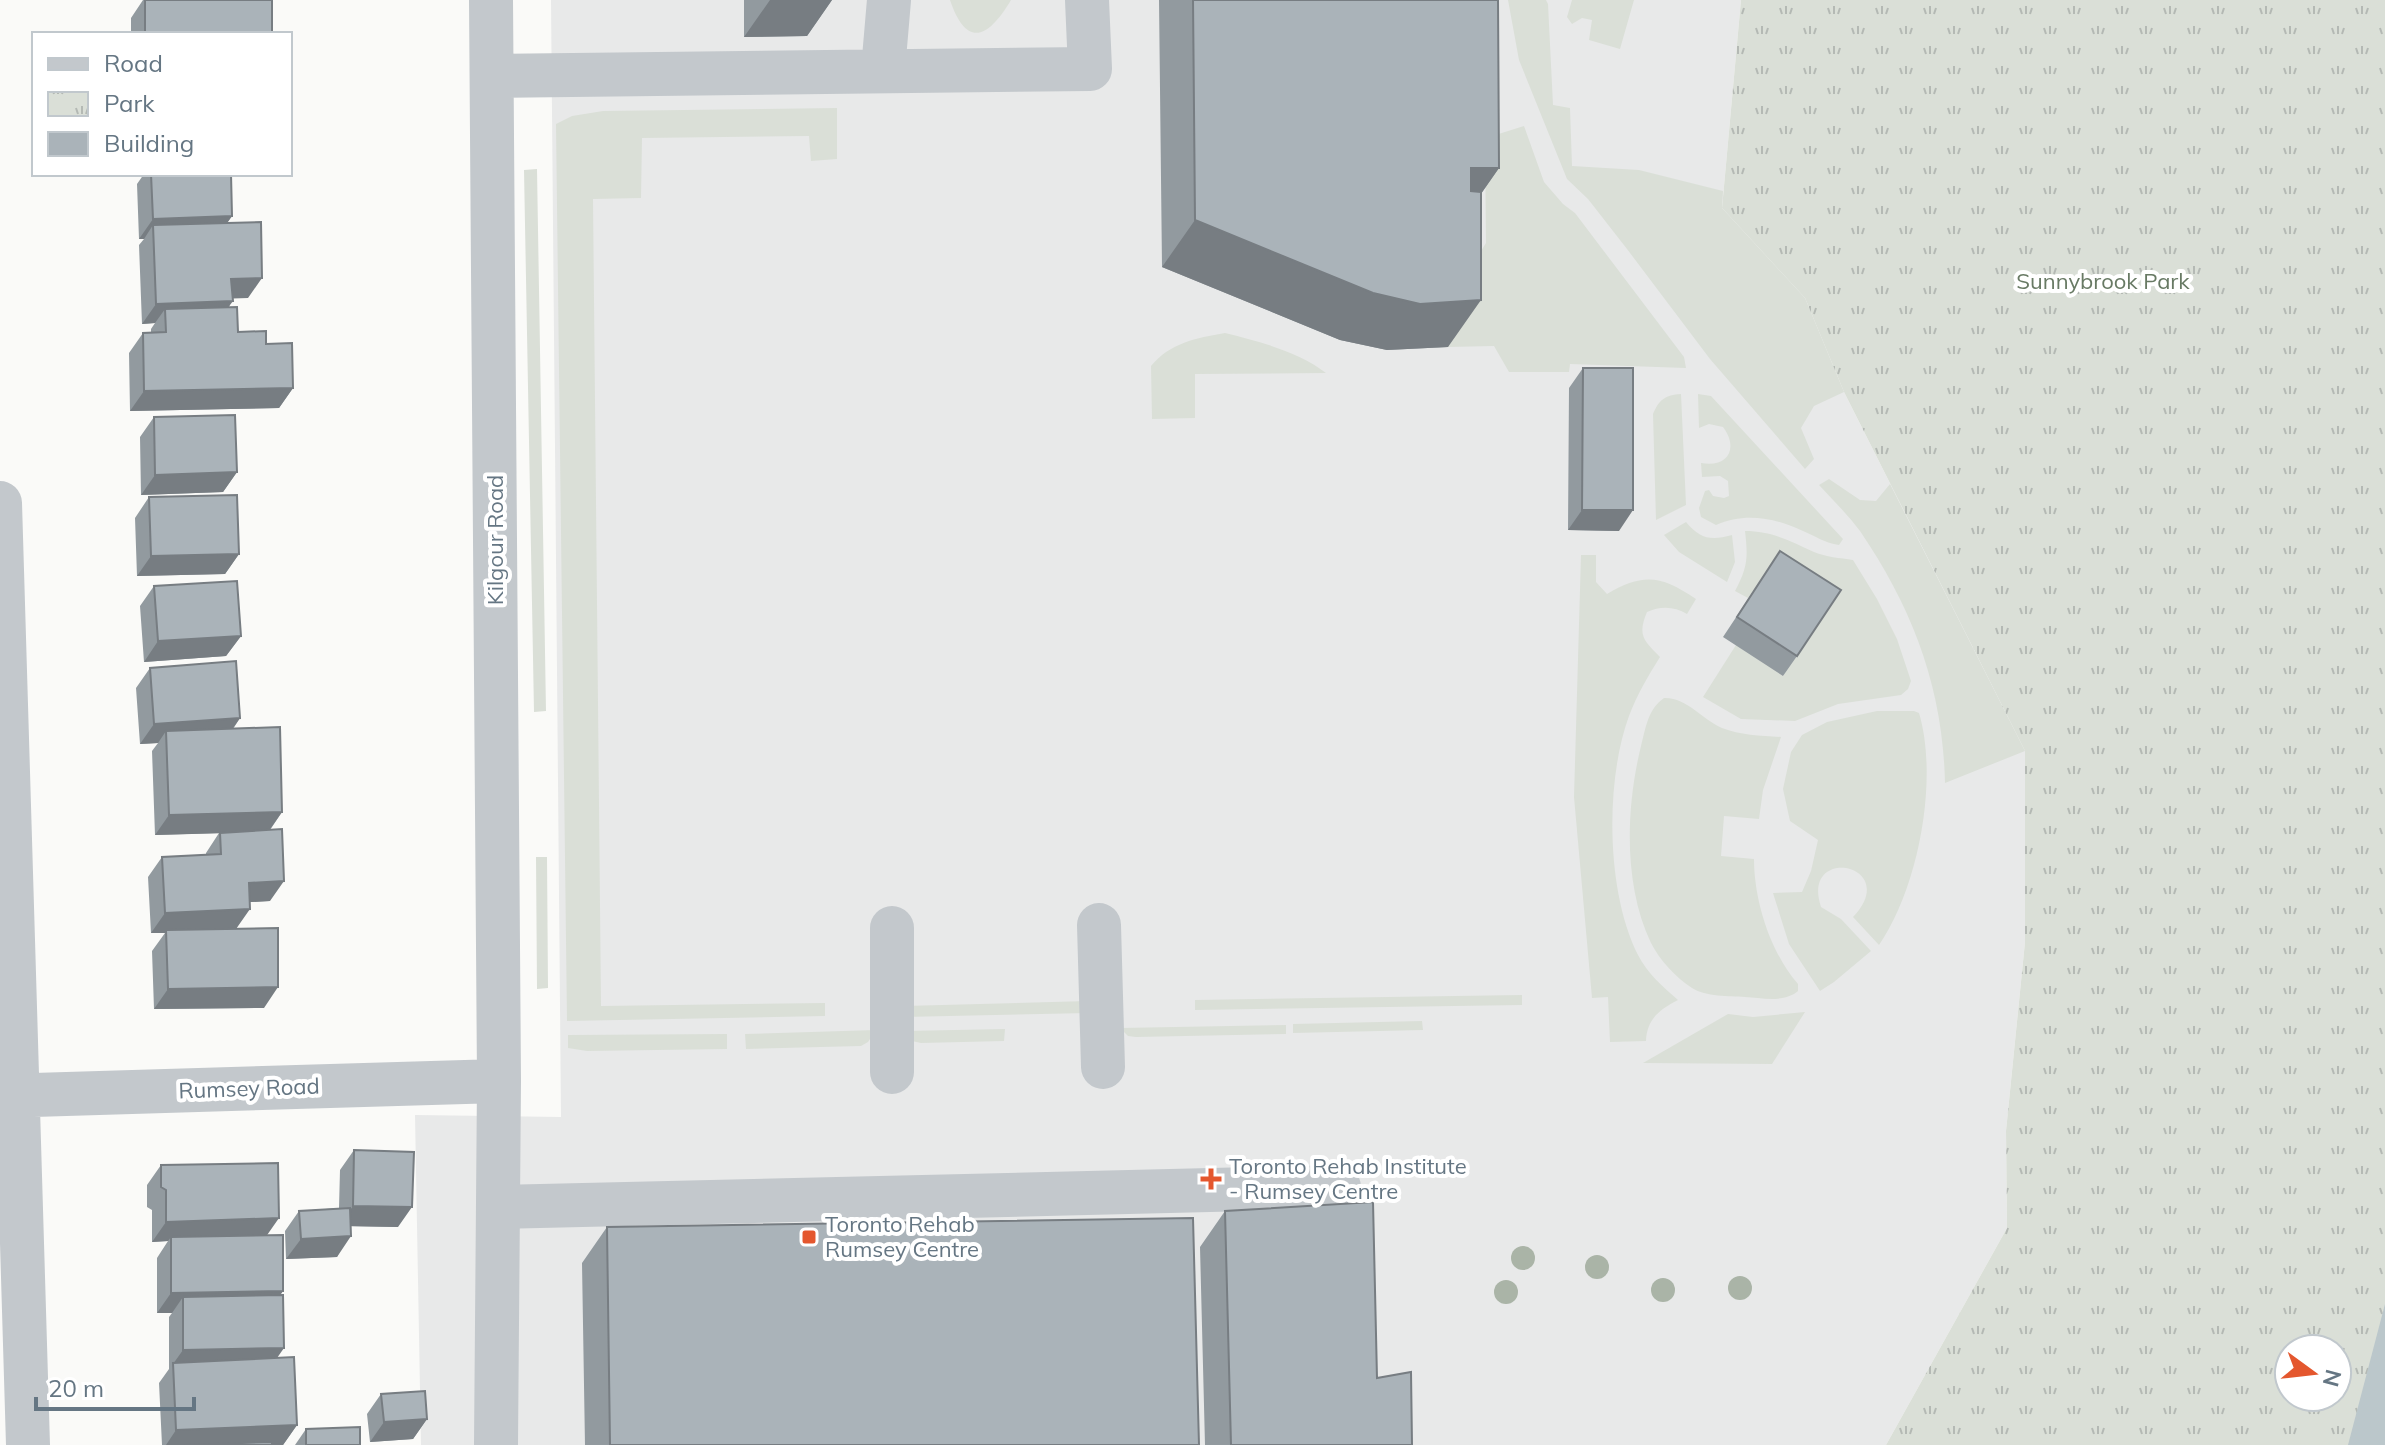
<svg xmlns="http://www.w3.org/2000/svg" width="2385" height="1445" font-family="Mulish,sans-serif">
<defs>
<pattern id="park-tufts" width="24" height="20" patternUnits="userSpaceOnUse" patternTransform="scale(2)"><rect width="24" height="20" fill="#dadfd7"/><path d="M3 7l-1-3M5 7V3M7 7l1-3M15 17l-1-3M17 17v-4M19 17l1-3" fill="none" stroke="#b4b9b4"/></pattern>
</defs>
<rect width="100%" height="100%" fill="#fafaf8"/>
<path fill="#e8e9e9" d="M551,0H1741L1722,208L1805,298L1844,392L2025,751V942L2006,1131L2007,1228L1886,1445H421L415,1115L561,1117Z"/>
<path fill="#dadfd7" d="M950,0H1011C989,37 967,50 950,0Z
M1508,0H1546L1548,4L1553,105L1570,108L1572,166L1639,170L1723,191L1722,208L1805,298L1844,392L1814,406L1801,428L1814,459L1805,469L1710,359L1627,249L1588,199L1567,179L1519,60Z
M1572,0H1634L1620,49L1589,40L1592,20L1582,18L1572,24L1567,17Z
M837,108V159L811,161L809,136L642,138L641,198L593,199L601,1006L825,1003V1016L567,1021L556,124L572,116L603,111Z
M1524,126L1544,182L1563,204L1575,213L1684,357L1686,368L1570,364L1569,372H1509L1494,346L1448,347V249L1481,251L1486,243L1485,141L1489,137Z
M537,169L546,711L534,712L524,170Z
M1225,333C1258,341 1299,352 1326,373L1195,374V418L1152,419L1151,366C1170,343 1196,338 1225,333Z
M1681,394L1686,505L1656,520L1653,414C1659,400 1665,395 1681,394Z
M1698,394L1711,396L1843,539L1839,545C1825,543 1815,536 1803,531C1776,518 1745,512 1716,525L1701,517L1699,508L1705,491L1709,490L1713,496L1724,498L1729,496L1728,481L1720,476L1702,477L1701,463C1728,468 1739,448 1723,427L1709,424L1699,428Z
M1829,479L1860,500L1876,501L1890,484L2025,751L1945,783C1943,688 1913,609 1860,531C1848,515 1833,500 1819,485Z
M1686,522C1700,539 1711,541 1732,535L1735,562L1727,582L1679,552L1664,535Z
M1745,531C1772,531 1790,541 1814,552C1826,557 1840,558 1853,560L1877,599L1897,639L1911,681L1908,689L1901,695L1838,704L1795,721L1741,719L1703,697L1736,645L1784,676L1767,571L1748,598L1735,591C1748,567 1748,557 1745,531Z
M1581,555H1596V582L1607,594C1644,572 1662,576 1696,599L1687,614C1674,606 1660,606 1647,612C1637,636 1644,640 1660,657C1648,676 1637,695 1629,716C1605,781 1606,892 1638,955C1647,973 1663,987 1678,1000C1659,1010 1647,1019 1646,1041L1610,1042L1608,997L1592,998L1574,797Z
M1664,698C1686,697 1702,719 1722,728C1740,735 1761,736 1781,737L1763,790L1759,819L1724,816L1721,856L1754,859C1754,900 1770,952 1798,984V991C1784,1003 1762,998 1745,997C1729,996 1706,997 1692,988C1676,978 1659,959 1651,943C1623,884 1626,807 1641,746C1646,727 1648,709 1664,698Z
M1877,711H1914L1919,713C1939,780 1918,889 1879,945L1853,917C1903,864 1800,844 1821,907L1841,919L1871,951L1834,982L1820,991L1789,944L1773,893L1802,892L1811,871L1818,840L1790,821L1783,789L1791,752L1802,735L1827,722Z
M536,857H547L548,988L537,989Z
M1522,995V1005L1195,1010V1000Z
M1088,1001L1089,1013L903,1017L904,1006Z
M1805,1012L1772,1064L1643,1063L1728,1014L1753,1017Z
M1422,1021L1423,1030L1293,1033V1024Z
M1286,1025V1034L1136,1037L1128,1036L1120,1028Z
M1005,1029L1004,1041L921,1043L912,1041L905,1031Z
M876,1030L868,1042L861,1046L746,1049L745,1034Z
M727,1034V1049L587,1051L568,1048V1035Z"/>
<path fill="url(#park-tufts)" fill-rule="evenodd" d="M1741,0H2385V1445H1886L2007,1228L2006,1131L2025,942V751L1844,392L1805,298L1722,208ZM2289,1349H2337V1397H2289Z"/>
<path fill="#bbc7cb" d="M2385,1304V1445H2348Z"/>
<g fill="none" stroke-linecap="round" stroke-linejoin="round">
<path stroke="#c3c8cc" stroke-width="44" d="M491,0L499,1081L496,1445
M883,70L889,0
M492,76L1090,69L1087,0
M0,503L28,1445
M1099,925L1103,1067
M892,928V1072
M0,1096L499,1081
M498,1207L1339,1187"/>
</g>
<g fill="#aab4a7">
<circle cx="1523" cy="1258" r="12"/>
<circle cx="1597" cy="1267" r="12"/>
<circle cx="1740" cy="1288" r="12"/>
<circle cx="1663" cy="1290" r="12"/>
<circle cx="1506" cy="1292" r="12"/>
</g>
<path fill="#929a9f" d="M143,0H272V34H131V18Z
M744,0H832L807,36L744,37Z
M1159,0H1498L1499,168L1481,194L1448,347L1387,350L1340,340L1162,267Z
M144,174H231L232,216L227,223L248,298H232L229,307L238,332L266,344L293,388L279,408L130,411L129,353L143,333H151V329L155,323L142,324L139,245L144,239H139L137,184Z
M1583,368L1619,531L1568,530L1569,388Z
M154,417L237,472L223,492L141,495L140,437Z
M149,497L239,554L225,574L137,576L135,518Z
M1780,551L1797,656L1783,676L1723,637Z
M154,586L241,636L226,656L144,662L140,606Z
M150,668L240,718L233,729L282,812L270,830V901L249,902L236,929L264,1008L154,1009L152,951L165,933H151L148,877L162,857L206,855V853L219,833L155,835L152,751L158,743L140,744L136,688Z
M354,1150L398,1227L351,1226L337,1257L286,1259L285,1231L299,1211L339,1208L340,1170Z
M161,1165L267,1236L283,1291L280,1295L277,1358L297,1425L283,1445H162L159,1383L169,1369V1317L172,1313H157V1258L168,1241L152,1242V1210L147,1207V1185Z
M1225,1211L1377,1378L1412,1445H1205L1200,1247Z
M607,1227L1199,1445H585L582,1263Z
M381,1394L427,1419L413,1439L370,1442L367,1414Z
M306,1429L360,1445H295Z"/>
<path fill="#777d82" d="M770,0H832L807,36L744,37Z
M1471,168H1499L1466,215Z
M232,216L218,236L153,225L144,239H139L153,219Z
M1195,220L1481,300L1448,347L1387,350L1340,340L1162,267Z
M262,278L248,298L217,299L231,279Z
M233,301L218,321L165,309L155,323L142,324L156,304Z
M293,388L279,408L130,411L144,391Z
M237,472L223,492L141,495L155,475Z
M1582,510H1633L1619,531L1568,530Z
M239,554L225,574L137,576L151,556Z
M241,636L226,656L144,662L158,641Z
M240,718L226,738L166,731L158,743L140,744L154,724Z
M282,812L268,832L155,835L169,815Z
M284,881L270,901L234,903L249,883Z
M250,909L236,929L166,930L165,933H151L165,913Z
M278,987L264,1008L154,1009L168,989Z
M353,1206L412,1207L398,1227L339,1226Z
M279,1218L265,1238L171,1237L168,1241L152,1242L166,1222Z
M351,1236L337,1257L286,1259L301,1239Z
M283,1291L269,1311L183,1297L172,1313H157L171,1293Z
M284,1348L270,1368L173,1364L183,1350Z
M427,1419L413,1439L370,1442L384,1422Z
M297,1425L283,1445H166L176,1430Z"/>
<path fill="#aab3b9" stroke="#777d82" stroke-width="2" d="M145,0H272V34H145Z
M1193,0H1498L1499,168H1471V191L1481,192V300L1420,304L1373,293L1195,220Z
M151,174H231L232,216L153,219Z
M261,222L262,278L231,279L233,301L156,304L153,225Z
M237,307L238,332L266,331V344L292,343L293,388L144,391L143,333L166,332L165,309Z
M1583,368H1633V510H1582Z
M235,415L237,472L155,475L154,417Z
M237,495L239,554L151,556L149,497Z
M1780,551L1841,590L1797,656L1737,617Z
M237,581L241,636L158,641L154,586Z
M236,661L240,718L154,724L150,668Z
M280,727L282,812L169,815L166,731Z
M282,829L284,881L249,883L250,909L165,913L162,857L221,854L220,833Z
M278,928V987L168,989L166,930Z
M354,1150L414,1152L412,1207L353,1206Z
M278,1163L279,1218L166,1222V1190L161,1187V1165Z
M1373,1202L1377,1378L1411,1372L1412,1445H1231L1225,1211Z
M350,1208L351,1236L301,1239L299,1211Z
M1193,1218L1199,1445H610L607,1227Z
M283,1235V1291L171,1293V1237Z
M283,1295L284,1348L183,1350V1297Z
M294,1357L297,1425L176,1430L173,1363Z
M425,1391L427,1419L384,1422L381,1394Z
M360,1427V1445H306V1429Z
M272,1442V1445H185Z"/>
<g fill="#e4572e" stroke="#fff" stroke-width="3">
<path d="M1207 1167h8v8h8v8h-8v8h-8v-8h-8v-8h8z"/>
<rect x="801" y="1229" width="16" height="16" rx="4"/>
</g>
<g text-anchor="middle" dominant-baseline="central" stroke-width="8" stroke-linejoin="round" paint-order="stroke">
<g font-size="22" fill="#687a64" stroke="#fff">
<text x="2103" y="281">Sunnybrook Park</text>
</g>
<g font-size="22" fill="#657683" stroke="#fff">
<text transform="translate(495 540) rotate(-90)">Kilgour Road</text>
<text transform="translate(249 1088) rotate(-2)">Rumsey Road</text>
</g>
<g font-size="22" fill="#657683" stroke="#fff" text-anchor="start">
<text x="1229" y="1166">Toronto Rehab Institute<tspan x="1229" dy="25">- Rumsey Centre</tspan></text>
<text x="825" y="1224">Toronto Rehab<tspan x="825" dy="25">Rumsey Centre</tspan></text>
</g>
</g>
<rect x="32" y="32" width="260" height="144" fill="#ffffff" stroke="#c1c8cd" stroke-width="2"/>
<rect x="48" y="58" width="40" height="12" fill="#c3c8cc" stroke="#c1c8cd" stroke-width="2"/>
<text x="104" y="72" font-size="24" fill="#657683">Road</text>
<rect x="48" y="92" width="40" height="24" fill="url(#park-tufts)" stroke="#c1c8cd" stroke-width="2"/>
<text x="104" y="112" font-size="24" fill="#657683">Park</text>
<rect x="48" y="132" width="40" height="24" fill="#aab3b9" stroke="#c1c8cd" stroke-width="2"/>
<text x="104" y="152" font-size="24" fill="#657683">Building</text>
<g transform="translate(2313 1373) rotate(105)"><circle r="38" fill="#ffffff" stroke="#c1c8cd" stroke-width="2"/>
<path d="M0-6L14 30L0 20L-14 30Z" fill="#e4572e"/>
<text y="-12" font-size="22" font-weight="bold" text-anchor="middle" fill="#657683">N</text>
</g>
<path d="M36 1397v12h158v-12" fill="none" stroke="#657683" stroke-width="4"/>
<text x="48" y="1397" font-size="24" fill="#657683" stroke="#ffffff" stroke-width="6" paint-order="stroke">20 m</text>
</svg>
